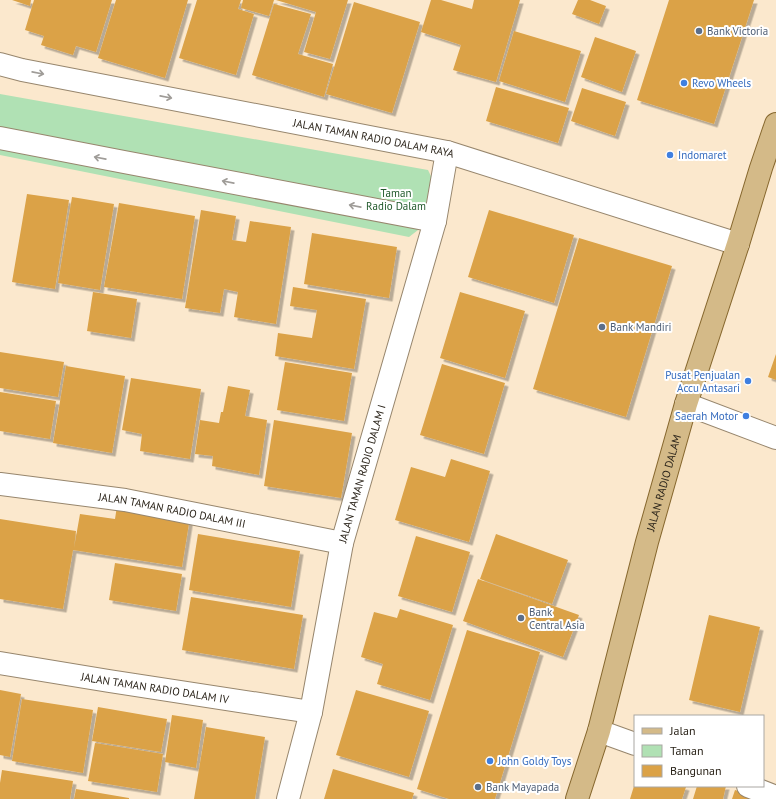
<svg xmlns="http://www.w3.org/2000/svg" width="776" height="799" font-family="'PT Sans',sans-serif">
<defs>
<filter id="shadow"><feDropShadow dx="3.5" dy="3.5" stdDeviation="0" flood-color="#0004"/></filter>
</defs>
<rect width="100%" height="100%" fill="#fbe8cd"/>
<path fill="#b0e1b4" d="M0,94L428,170L439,193L431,220L409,237L0,155Z"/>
<path fill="#dba247" filter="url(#shadow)" d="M12,0H31L30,6Z
M34,0H112L96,52L76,46L73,55L41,45L44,36L25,30Z
M116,0H188L165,78L98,58Z
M197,0H241L238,9L254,14L236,75L179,58Z
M243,0H274L269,16L241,8Z
M276,0H348L330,59L304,52L316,12Z
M431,0H441L472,9L474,0H520L496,82L453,70L461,45L421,32Z
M578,0H590L606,6L599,24L572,14Z
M669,0H754L714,124L637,100Z
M354,2L420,22L392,113L326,94Z
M274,4L311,14L298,54L333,64L324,97L252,75Z
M514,31L581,51L565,102L499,81Z
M595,37L636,51L622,92L581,77Z
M496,87L569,108L558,143L486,121Z
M582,88L626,102L615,136L571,121Z
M27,194L69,200L55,289L12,282Z
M72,197L114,204L100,290L58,283Z
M119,203L195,216L182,299L104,287Z
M201,210L236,216L232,240L246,242L250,221L291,227L276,324L234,317L238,292L224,289L220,313L185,308Z
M489,210L574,235L554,303L468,277Z
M312,233L397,247L389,298L304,284Z
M579,238L672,266L626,417L533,389Z
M293,287L366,299L354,369L275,356L278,333L312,338L317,310L290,306Z
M93,292L137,299L131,338L87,331Z
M460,292L525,311L505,378L440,358Z
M0,352L64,362L58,397L0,388Z
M776,354V380L768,377Z
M285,362L352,373L344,421L277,410Z
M442,364L505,383L484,454L420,435Z
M66,366L125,376L112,453L53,443Z
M131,378L201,389L190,459L140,451L142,434L122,430Z
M228,386L250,390L245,416L267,420L259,475L212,466L213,456L195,454L200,420L219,423L221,412H223Z
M0,392L56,401L50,439L0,431Z
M274,420L352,433L341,498L264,486Z
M451,459L490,471L469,542L395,520L411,467L445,477Z
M117,506L190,517L182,567L73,550L63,609L0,599V519L76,531L74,548L80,514L115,519Z
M198,534L300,551L291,607L189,590Z
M496,534L568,560L552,604L480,579Z
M416,536L470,552L452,612L398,596Z
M115,563L182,574L176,611L109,600Z
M478,579L579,615L563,657L463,621Z
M191,597L303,615L294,669L182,650Z
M400,609L453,625L430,700L377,684L383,664L361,657L374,612L397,618Z
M709,615L760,627L740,712L689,700Z
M467,630L540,652L495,799H449L417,789Z
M0,690L21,694L10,757L0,755Z
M356,690L429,711L409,777L336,755Z
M22,699L93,710L83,773L12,761Z
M98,707L167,719L161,752L92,741Z
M172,715L203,720L196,768L165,762Z
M206,727L265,737L255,799H194Z
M95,743L163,754L157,792L88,781Z
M333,769L414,793L412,799H324Z
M2,770L73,781L70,799H0V783Z
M634,786H682L686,787L682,799H630Z
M697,786H726L723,799H693Z
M76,789L129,798V799H74Z
M735,790L763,799H732Z"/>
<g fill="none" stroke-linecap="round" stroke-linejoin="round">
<g stroke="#97866d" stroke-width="24">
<g id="minor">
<path id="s1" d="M0,64L22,70L447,152L738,244"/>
<path d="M0,138L124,162L435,221"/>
<path d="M686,404L776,438"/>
<path id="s2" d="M0,484L125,500L342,543"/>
<path id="s3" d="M0,663L109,681L311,712"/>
<path d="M599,731L635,744"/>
<path d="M748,786L776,797"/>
<path id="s4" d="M288,799L311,712L342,543L435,221L447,152"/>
</g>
</g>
<g stroke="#86672d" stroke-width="24">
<g id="major">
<path id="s5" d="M577,799L599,731L647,542L686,404L738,244L761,168L776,124"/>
</g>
</g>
<use href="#minor" stroke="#fff" stroke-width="22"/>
<use href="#major" stroke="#d4ba88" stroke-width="22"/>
</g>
<defs><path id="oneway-shaft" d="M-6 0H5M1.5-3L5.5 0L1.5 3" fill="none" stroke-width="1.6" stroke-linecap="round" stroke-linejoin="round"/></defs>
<g stroke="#9f9c98">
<use href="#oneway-shaft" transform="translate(38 73) rotate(11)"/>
<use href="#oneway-shaft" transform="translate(166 97) rotate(11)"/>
<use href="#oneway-shaft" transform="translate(100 158) rotate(-169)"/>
<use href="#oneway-shaft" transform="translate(228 182) rotate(-169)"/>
<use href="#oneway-shaft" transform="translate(355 206) rotate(-169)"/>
</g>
<g fill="#5c6f8a" stroke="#fff" stroke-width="1.5">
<circle cx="699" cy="31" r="4"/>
<circle cx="602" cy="327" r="4"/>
<circle cx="521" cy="618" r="4"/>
<circle cx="478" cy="787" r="4"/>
</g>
<g fill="#3f7fe0" stroke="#fff" stroke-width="1.5">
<circle cx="684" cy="83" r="4"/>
<circle cx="670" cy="155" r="4"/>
<circle cx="748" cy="381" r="4"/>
<circle cx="746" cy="416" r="4"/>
<circle cx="490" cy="761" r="4"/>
</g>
<g text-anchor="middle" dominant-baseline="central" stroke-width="4" stroke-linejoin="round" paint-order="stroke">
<g font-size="11" fill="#4e5e75" stroke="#fff" text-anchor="start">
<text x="707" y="31">Bank Victoria</text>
<text x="610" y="327">Bank Mandiri</text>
<text x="529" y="612">Bank<tspan x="529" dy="13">Central Asia</tspan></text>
<text x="486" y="787">Bank Mayapada</text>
</g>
<g font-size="11" fill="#366cbe" stroke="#fff" text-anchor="start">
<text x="692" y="83">Revo Wheels</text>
<text x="678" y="155">Indomaret</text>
<text x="740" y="375" text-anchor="end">Pusat Penjualan<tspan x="740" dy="13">Accu Antasari</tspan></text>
<text x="738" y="416" text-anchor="end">Saerah Motor</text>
<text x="498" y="761">John Goldy Toys</text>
</g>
<g font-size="11" fill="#2a2319" stroke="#fff">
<text stroke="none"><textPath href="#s1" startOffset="381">JALAN TAMAN RADIO DALAM RAYA</textPath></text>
<text stroke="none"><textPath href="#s4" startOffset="334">JALAN TAMAN RADIO DALAM I</textPath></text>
<text stroke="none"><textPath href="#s5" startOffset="328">JALAN RADIO DALAM</textPath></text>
<text stroke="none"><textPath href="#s2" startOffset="174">JALAN TAMAN RADIO DALAM III</textPath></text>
<text stroke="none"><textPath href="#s3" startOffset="157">JALAN TAMAN RADIO DALAM IV</textPath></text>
</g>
<g font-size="11" fill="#21592b" stroke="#fff">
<text x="396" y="193">Taman<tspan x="396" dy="13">Radio Dalam</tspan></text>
</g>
</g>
<rect x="634" y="715" width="130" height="72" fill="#ffffff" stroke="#aaa7a3"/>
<rect x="642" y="728" width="20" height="6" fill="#d4ba88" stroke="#aaa7a3"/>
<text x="670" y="735" font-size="12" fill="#2a2319">Jalan</text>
<rect x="642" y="745" width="20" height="12" fill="#b0e1b4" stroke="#aaa7a3"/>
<text x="670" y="755" font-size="12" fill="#2a2319">Taman</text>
<rect x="642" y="765" width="20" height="12" fill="#dba247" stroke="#aaa7a3"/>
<text x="670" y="775" font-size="12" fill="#2a2319">Bangunan</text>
</svg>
